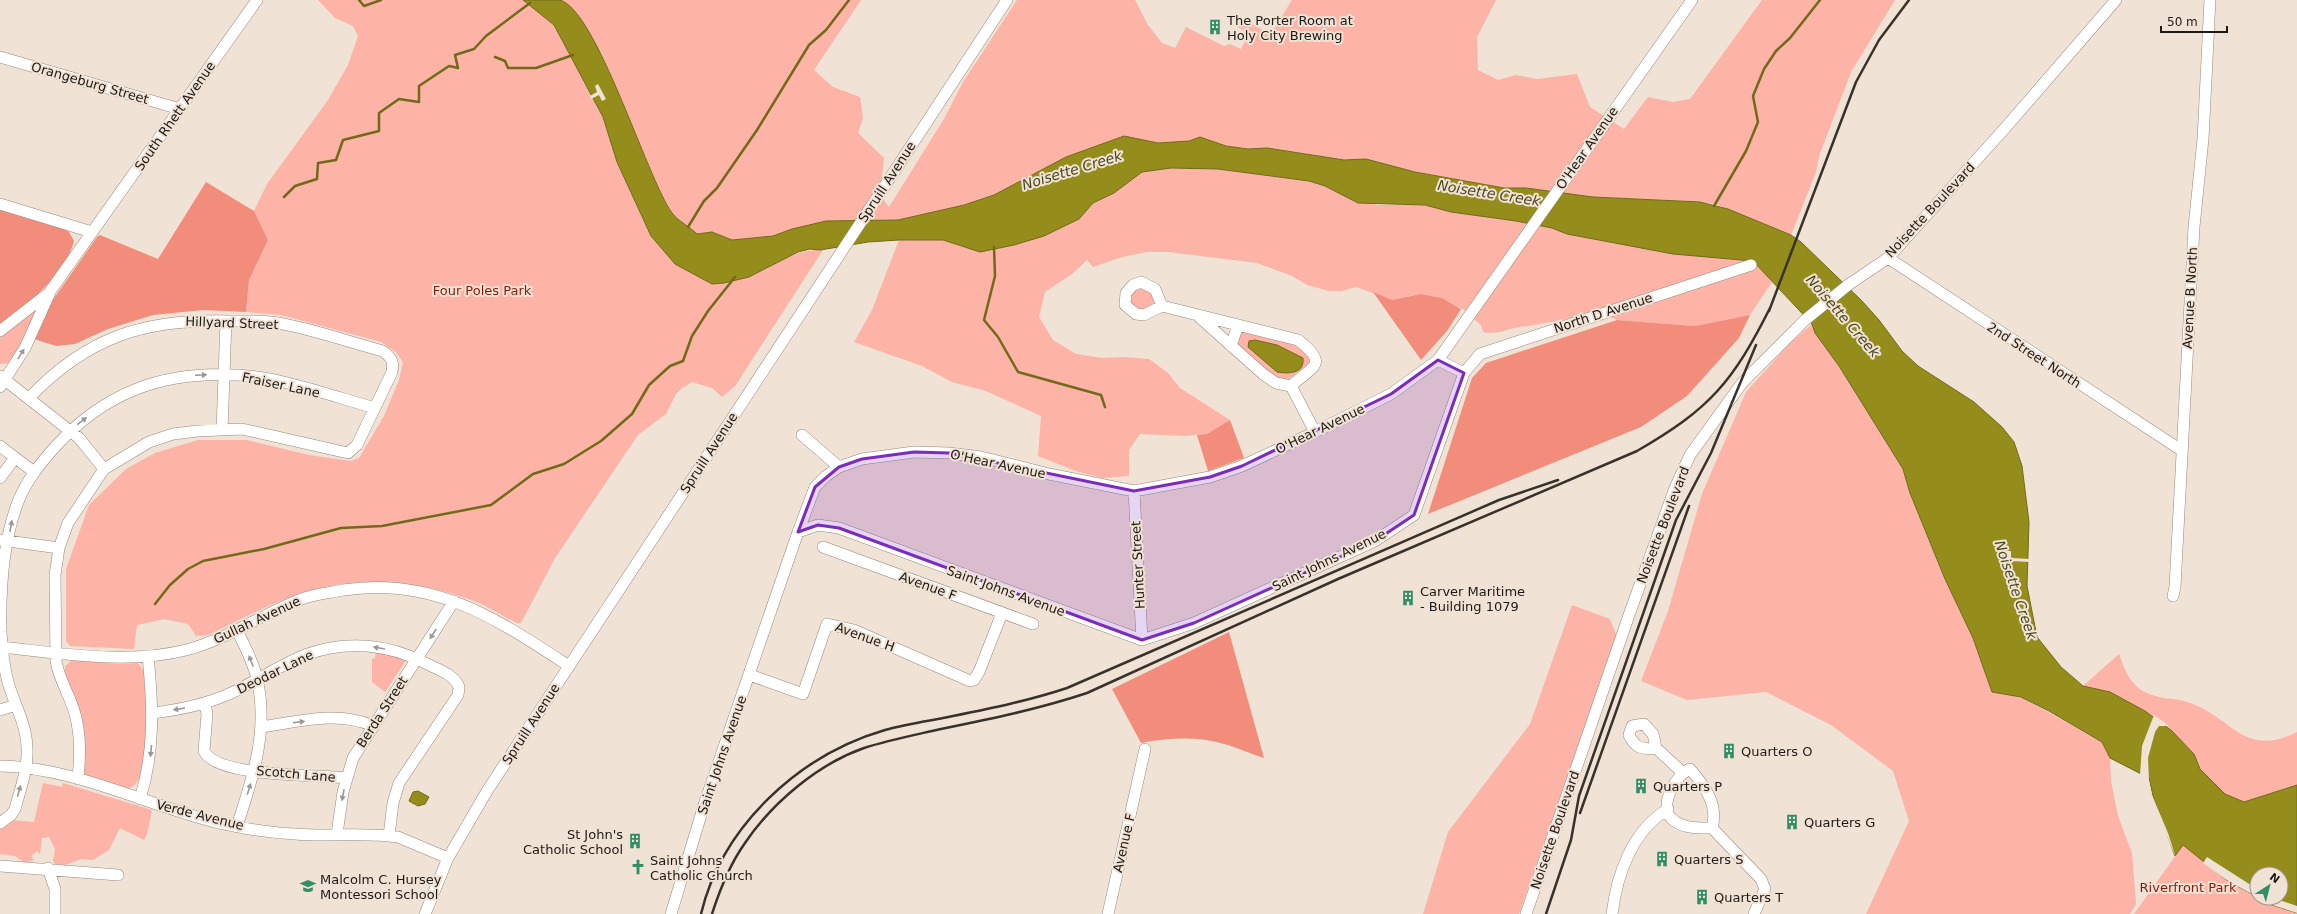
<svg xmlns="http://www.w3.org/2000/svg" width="2297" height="914" font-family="'DejaVu Sans',sans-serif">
<rect width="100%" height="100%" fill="#f0e2d4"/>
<path fill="#fdb3a6" d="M318,0H523L554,25L603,117L617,162L651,236L724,283C732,280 742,279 751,276C778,265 792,249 823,250L735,386L722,397L712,388L692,382L682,388L676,394L666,414L638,435L555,558L521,623H517C504,617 492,609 479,603C431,583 368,575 317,589C280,598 243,618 208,635L196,636L188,624L164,619L137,625L134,649L70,646L66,641V569L89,505L126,469L155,453L198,440H247L309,455L351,461L359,458L384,416L399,380L403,362L396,352L381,342L281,315L246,312L249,280L268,240L254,211L267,184L328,100L348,65L358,36L353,26L335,18Z
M560,0H861L814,70L833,87L860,97L863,118L858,133L884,158L880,195L889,207L944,119L963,82L1017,0H1135L1148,25L1162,43L1175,48L1186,27L1224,46L1230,44L1241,49L1244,43L1248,41L1245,40L1248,33L1234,25L1238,17L1271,34L1292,0H1496L1477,37L1478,70L1498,80L1516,75L1537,79L1577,74L1590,107L1624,129L1648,97L1673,102L1690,99L1762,0H1895L1851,72L1819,156L1816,172L1791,235L1715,204L1700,202L1593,197L1526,188H1504L1415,172L1366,160H1344L1267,148L1248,149L1226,146L1200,137L1189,141L1158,143L1124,136L1066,157L994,195L964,205L898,220L854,221L804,226L773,236L732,240L712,232L697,234L673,215L660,192L601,53L568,5Z
M1171,168L1218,169L1309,181L1377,205H1425L1451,212L1516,221L1552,228L1567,234L1673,254L1753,261L1772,282L1750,315L1695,326L1617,320L1600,312C1572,318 1548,323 1520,327C1507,329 1496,335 1483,332L1481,325L1464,310L1442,298L1421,294L1392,300L1356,287L1341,291H1329L1307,285L1292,276L1257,263L1168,252H1147L1122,257L1093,267L1087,260L1072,274L1045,292L1039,317L1053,340L1076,354L1102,358L1124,357L1149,359L1168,373L1180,388L1230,420L1207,434L1184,436L1140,434L1129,450V476L1102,478L1076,471L1038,456L1041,416L986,391L952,382L922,366L854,342L872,310L899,240H943L966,248L995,249L1014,245L1044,236L1079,219L1093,203L1114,193L1142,172Z
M1130 299a12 12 0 1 1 24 0a12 12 0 1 1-24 0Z
M35,309L37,310L30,331L11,363L0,364V337L17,321Z
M1812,324L1815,333L1839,366L1903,469L1910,493L1945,579L1973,638L1992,692L2021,697L2102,742L2110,758L2111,781L2118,816L2132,853L2136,904L2130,914H1866L1909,821L1893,771L1831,725L1766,692L1687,700L1641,681L1668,611L1702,494L1746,392L1790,343Z
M1245,330L1290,341L1307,350L1311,363C1299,373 1291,383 1276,379L1236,345L1238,334Z
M1572,605L1610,619L1617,637L1519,914H1423L1448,832L1530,724Z
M376,651L407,659L385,692L372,682V659L375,658Z
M2119,654C2124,668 2129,683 2143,691C2157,700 2176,697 2190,703C2232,717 2244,759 2297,732V785L2244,802L2225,794L2200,769L2194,754L2172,731L2145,711L2083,686Z
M83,660L117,664L138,663L144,671C145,693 155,785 127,789L86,776L84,772L71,687L65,673V666L71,661Z
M43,783L62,787L63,783L152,810L147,834L144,840L120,828L109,850L93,860L81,859L65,865L55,864L53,861L55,849L49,837L42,838L40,854L37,851L31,856L34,860L25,863L15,856L0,854V825L11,820L34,822Z
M2183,845L2225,879L2257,898L2297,914H2134Z"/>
<path fill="#f28d7c" d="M206,182L254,211L268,240L249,280L246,312L203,310L153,315L108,329L75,344L56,346L34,339L45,311L97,237L100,235L158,259Z
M0,210L63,228L69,232L74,241C65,276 27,304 0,325Z
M1373,292L1392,300L1421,294L1442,298L1461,309L1447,331L1421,360Z
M1750,315L1739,338L1687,396L1641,427L1428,514L1472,378L1486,363L1617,320L1695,326Z
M1230,420L1244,458L1208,471L1197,435L1207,434Z
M1229,632L1264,758C1250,754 1237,747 1224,744C1198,736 1167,738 1141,743L1112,689Z"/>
<path fill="#958d1b" stroke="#716a19" d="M523,0C534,0 550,0 560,0C597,11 646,176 672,213C678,221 690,227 697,234L712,232L732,240L773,236L792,229L826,221L898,220L964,205L994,195L1066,157L1124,136L1158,143L1189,141L1200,137L1226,146L1248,149L1267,148L1344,160L1366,159L1415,172L1504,188H1526L1593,197L1700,202L1728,209L1791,235L1801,242L1862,301L1879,320L1902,351L1918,366L1974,402L2002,427L2014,442L2022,466L2029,522L2027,586L2037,637L2061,667L2083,686L2110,692L2145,711L2172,731L2194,754L2200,769L2225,794L2244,802L2297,785V913L2269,904L2258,898H2281V874H2257V897L2225,879L2183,845L2175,856L2153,796L2149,778L2110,758L2102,742L2049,711L2021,697L1992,692L1973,638L1945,579L1910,493L1903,469L1839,366L1815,333L1812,324L1753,261L1673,254L1567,234L1552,228L1516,221L1451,212L1425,205L1358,203L1325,186L1309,181L1218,169L1171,168L1142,172L1114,193L1093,203L1079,219L1044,236L1014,245L980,252L943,240H899L868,242L820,250L810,249L798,252L749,277L724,283L712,284L675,264L651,236L617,162L603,117L554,25Z
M1255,340L1277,345L1303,358C1305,374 1288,374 1277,372L1248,347L1249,341Z
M418,791L429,797L425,804L418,806L409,801L413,792Z"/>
<path fill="#f0e2d4" d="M598,84L606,99L602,101L599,95L591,99L590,96L597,92L595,86Z
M2007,551H2011V558L2030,559V562L2011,561L2010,575H2006Z
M2154,715L2169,726H2159L2155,732L2148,758L2149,780L2152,795L2168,833L2176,858L2151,797L2147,779L2140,775L2142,746Z
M2207,857L2257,889V897L2225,879L2203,863Z
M2258,898H2273L2297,906V913L2269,904Z"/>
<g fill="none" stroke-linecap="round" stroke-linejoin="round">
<path stroke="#716a19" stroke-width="2.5" d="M359,0L364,6L381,0
M495,57L505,61L508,68H536L573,55
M284,197L295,186L317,179L318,163L336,160L343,140L379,131V113L399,99L419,102V86L449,66L458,68L455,55L474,49L486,36L530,3
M1714,206L1746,151L1758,122L1753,96L1764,69L1776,51L1790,38L1820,0
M688,227L704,201L717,188L757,130L809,45L826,30L849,0
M994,247L995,276L984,320L998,337L1018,372L1101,395L1105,407
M155,604L170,585L188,569L203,561L264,549L341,528L382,526L491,505L533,474L564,464L601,441L632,414L649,385L670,366L683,361L692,336L708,311L735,277"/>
<g stroke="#96897d" stroke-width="12">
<path id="minor" d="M0,57L180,109
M0,204L92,232
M1888,258L2181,450
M1141,282L1155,289L1162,306L1144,315L1136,314L1125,305L1126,293L1133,285Z
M1162,306L1298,340C1331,365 1311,367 1291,386L1276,383L1263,374L1199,317
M0,331L46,295
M1231,346L1238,325
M1438,360L1464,373
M0,376L79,438L104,469
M1291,386L1315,432
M0,387L25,348L51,290L257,0
M29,398C88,336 145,319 229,321C245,321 262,320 278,323C313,329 349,342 383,351C392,358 394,362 392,372L357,445L348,453L242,429L198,431L173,434L149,442L104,469L68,523L59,548L55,575L56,661C59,680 70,695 75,714C81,736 80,757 78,779
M222,430L226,321
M802,435L839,467
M0,446L34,472
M0,478L15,458
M1134,491L1142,640
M798,532L815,487L826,476L839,467L862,459L914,452L949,453L981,457L1049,474L1134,491L1210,477L1242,466L1315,432L1391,394L1438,360L1692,0
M0,540L59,548
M823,547L1033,624
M2173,596L2175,587L2194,227L2203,139L2210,0
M237,630C244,645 252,659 256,675C270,726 253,778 237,826
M0,647C60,653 127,665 186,650C227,639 261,615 299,600C313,594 329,593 343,590C434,576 497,619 569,666
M750,675L803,694L827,624L854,630L970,681L974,680L979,672L1002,613
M205,703L207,714L204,751C217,778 318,774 346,778
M0,710L16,705
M152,713C179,710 204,705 229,694C256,682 281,664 308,654C346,640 389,644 425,663C437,669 454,674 459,687L458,695L399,783L393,803L389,836
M261,727C297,722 338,710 373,726
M1656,748C1642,750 1635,748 1629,735L1632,726L1644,724L1653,734L1656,748L1682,772
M0,766C75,767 150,807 223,824C246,829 272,833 295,834C330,837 363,832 398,837L448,858
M140,799C155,751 153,705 148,656
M0,823L11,815L15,809C20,790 28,769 27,749C27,725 14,704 8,682C4,667 2,648 1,632C0,590 3,541 18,502C26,481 40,464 54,448C105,392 162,371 237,375C280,377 332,396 375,408
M1712,828C1719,805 1704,785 1690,769C1676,774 1659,805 1671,818C1682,829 1698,828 1712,828L1761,879L1765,889L1754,914
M337,834L343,792L353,758L454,601
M0,866L118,875
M48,868L55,889V914
M425,914L448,858L487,791L1007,0
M671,914L704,805L798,532L818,525L839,528L1142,640L1194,623L1375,541L1414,515L1464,373L1480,354L1751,265
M1108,914L1145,749
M1526,914L1629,615L1675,488L1690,455L1742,383L1805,320L1848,285L1888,258L2006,127L2116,0
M1612,914C1617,874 1632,831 1668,809"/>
</g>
<use href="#minor" stroke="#fff" stroke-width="11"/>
<path stroke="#38322c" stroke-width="2.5" d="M1769,311L1856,82L1879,40L1909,0
M1580,813L1689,506
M701,914C722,826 799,755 885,730C902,725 921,722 938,719C982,710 1025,702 1067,688L1499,500L1558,480
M712,914C720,889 730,864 745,843C772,803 818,764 864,748C889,740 915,735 941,729C990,719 1039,709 1087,693L1338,579L1637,451C1710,409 1733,382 1771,306
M1546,914L1571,840L1579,796L1676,520L1711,453L1756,345"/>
</g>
<defs><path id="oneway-solid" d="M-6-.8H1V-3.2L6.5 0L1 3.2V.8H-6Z"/></defs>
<g fill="#9a9895">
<use href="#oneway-solid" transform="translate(21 354) rotate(-58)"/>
<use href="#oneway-solid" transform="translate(201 375) rotate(-2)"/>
<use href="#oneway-solid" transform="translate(82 421) rotate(-38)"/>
<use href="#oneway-solid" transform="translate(11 526) rotate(-79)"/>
<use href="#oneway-solid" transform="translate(433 634) rotate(123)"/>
<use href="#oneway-solid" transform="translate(379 648) rotate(-170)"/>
<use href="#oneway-solid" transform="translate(251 661) rotate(-111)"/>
<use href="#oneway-solid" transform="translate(179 709) rotate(171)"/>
<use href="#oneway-solid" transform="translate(299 722) rotate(-7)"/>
<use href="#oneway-solid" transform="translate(151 751) rotate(96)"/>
<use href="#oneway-solid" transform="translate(249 789) rotate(-73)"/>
<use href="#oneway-solid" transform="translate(19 791) rotate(-75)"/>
<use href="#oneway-solid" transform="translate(343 795) rotate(101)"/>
</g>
<path fill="#7b2cbf" fill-opacity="0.2" stroke="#7b2cbf" stroke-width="3" stroke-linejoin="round" d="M1438,360L1464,373L1414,515L1375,541L1194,623L1142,640L839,528L818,525L798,532L815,487L839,467L862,459L914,452L949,453L1134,491L1210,477L1242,466L1391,394Z"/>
<defs>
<g id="building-bare" transform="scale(1.2)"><path d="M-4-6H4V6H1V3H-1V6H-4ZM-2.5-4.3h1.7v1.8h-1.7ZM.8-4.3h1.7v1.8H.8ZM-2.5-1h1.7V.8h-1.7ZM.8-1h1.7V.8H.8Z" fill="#328e66" stroke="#f0e2d4" stroke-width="2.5" paint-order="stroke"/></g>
<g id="church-bare" transform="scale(1.2)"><path d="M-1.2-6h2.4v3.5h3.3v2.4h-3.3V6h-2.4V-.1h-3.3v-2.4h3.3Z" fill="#328e66" stroke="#f0e2d4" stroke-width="2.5" paint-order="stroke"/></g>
<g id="school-bare" transform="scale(1.2)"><path d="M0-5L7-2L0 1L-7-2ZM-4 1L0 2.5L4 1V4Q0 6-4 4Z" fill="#328e66" stroke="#f0e2d4" stroke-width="2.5" paint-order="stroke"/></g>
</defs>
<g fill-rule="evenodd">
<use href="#building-bare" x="1215" y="27"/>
<use href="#building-bare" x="1408" y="598"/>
<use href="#building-bare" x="1729" y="751"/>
<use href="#building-bare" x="1641" y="786"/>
<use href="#building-bare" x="1792" y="822"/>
<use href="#building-bare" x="635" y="841"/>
<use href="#building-bare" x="1662" y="859"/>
<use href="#church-bare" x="638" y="867"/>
<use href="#school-bare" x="308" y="886"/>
<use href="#building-bare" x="1702" y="897"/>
</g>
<g text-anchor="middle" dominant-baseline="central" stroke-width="4" stroke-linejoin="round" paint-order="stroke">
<g font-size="13" fill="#1e1914" stroke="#f0e2d4" text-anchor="start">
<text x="1227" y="20">The Porter Room at<tspan x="1227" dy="15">Holy City Brewing</tspan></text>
<text x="1420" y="591">Carver Maritime<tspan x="1420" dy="15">- Building 1079</tspan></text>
<text x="1741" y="751">Quarters O</text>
<text x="1653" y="786">Quarters P</text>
<text x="1804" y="822">Quarters G</text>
<text x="623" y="834" text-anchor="end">St John's<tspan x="623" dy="15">Catholic School</tspan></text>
<text x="1674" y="859">Quarters S</text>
<text x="650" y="860">Saint Johns<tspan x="650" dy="15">Catholic Church</tspan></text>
<text x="320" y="879">Malcolm C. Hursey<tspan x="320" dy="15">Montessori School</tspan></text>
<text x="1714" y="897">Quarters T</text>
</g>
<g font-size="13" fill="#1e1914" stroke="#f0e2d4">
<text transform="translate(90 83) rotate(16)">Orangeburg Street</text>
<text transform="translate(175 116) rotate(-55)">South Rhett Avenue</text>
<text transform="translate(1587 148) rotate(-55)">O'Hear Avenue</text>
<text transform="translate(887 182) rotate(-57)">Spruill Avenue</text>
<text transform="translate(1930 210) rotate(-47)">Noisette Boulevard</text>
<text transform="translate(2190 298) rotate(-87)">Avenue B North</text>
<text transform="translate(1603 313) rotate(-18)">North D Avenue</text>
<text transform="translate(232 323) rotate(2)">Hillyard Street</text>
<text transform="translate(2034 355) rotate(33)">2nd Street North</text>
<text transform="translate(281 385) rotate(12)">Fraiser Lane</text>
<text transform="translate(1320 429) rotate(-26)">O'Hear Avenue</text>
<text transform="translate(709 453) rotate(-57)">Spruill Avenue</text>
<text transform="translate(998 464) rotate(12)">O'Hear Avenue</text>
<text transform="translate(1663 525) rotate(-69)">Noisette Boulevard</text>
<text transform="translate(1329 560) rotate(-26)">Saint Johns Avenue</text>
<text transform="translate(1138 565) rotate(-93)">Hunter Street</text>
<text transform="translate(928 586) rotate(20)">Avenue F</text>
<text transform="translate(1006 591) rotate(20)">Saint Johns Avenue</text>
<text transform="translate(257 620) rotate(-25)">Gullah Avenue</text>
<text transform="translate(865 637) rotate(20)">Avenue H</text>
<text transform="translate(275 672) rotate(-26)">Deodar Lane</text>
<text transform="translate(382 712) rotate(-57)">Berda Street</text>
<text transform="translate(531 724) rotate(-57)">Spruill Avenue</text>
<text transform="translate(722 755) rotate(-71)">Saint Johns Avenue</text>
<text transform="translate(296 774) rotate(5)">Scotch Lane</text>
<text transform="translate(200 815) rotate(14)">Verde Avenue</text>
<text transform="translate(1555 830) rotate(-71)">Noisette Boulevard</text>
<text transform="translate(1124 843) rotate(-77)">Avenue F</text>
</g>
<g font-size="13" fill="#8f1709" stroke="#f0e2d4">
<text x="482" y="290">Four Poles Park</text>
<text x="2188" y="887">Riverfront Park</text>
</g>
<g font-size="14" font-style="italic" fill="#4a471c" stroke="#f0e2d4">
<text transform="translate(1072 170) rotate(-17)">Noisette Creek</text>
<text transform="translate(1489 193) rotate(9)">Noisette Creek</text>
<text transform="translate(1843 316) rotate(49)">Noisette Creek</text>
<text transform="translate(2016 590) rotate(71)">Noisette Creek</text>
</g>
</g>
<g transform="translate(2269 886) rotate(36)"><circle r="19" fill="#f0e2d4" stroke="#9c9287"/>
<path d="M0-3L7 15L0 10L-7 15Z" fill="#328e66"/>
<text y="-6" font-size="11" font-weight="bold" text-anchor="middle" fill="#1e1914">N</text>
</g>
<path d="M2161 26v6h66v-6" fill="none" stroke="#1e1914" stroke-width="2"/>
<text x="2167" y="26" font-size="12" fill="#1e1914" stroke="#f0e2d4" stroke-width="3" paint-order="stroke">50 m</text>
</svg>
